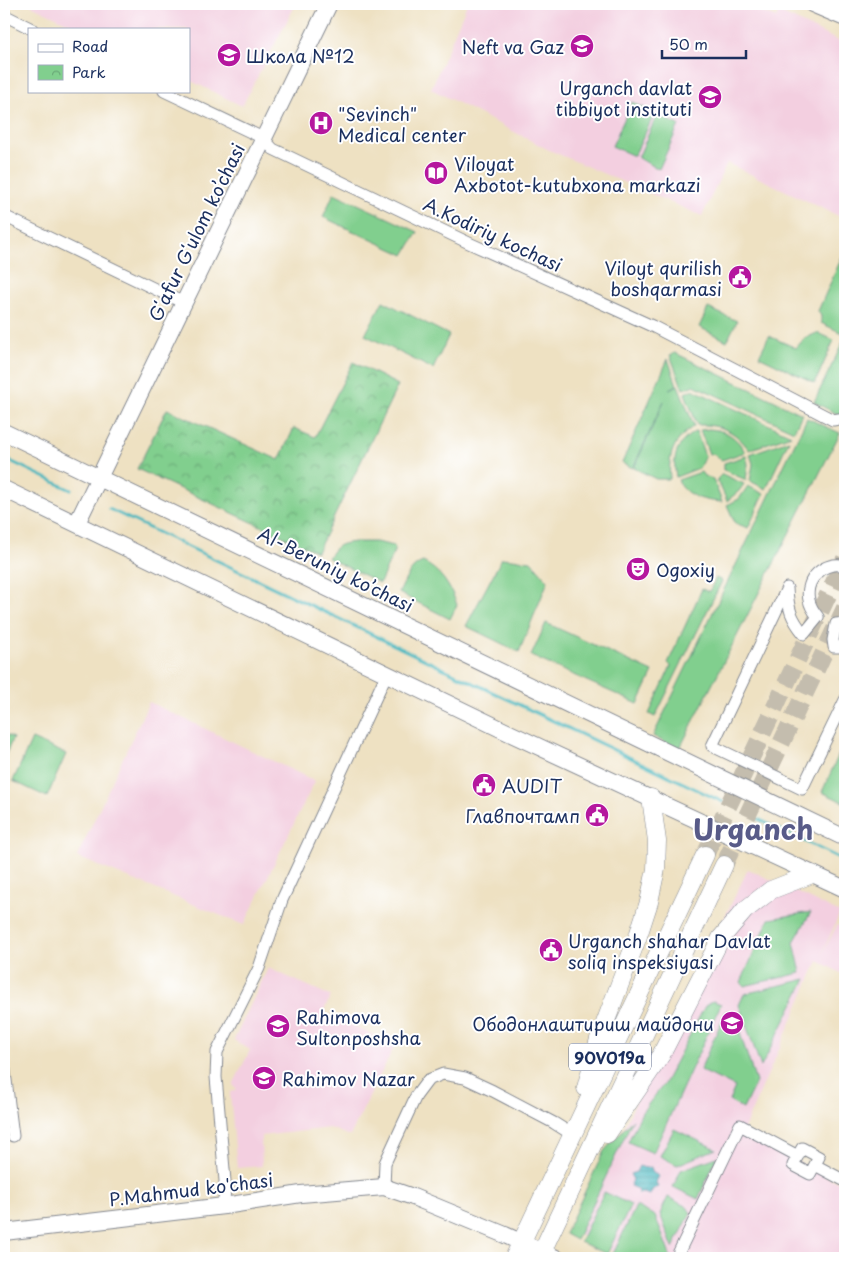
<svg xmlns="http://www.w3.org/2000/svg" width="849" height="1262" font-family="'Playpen Sans',sans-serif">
<defs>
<pattern id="park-crowns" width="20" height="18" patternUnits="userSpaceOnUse" patternTransform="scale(1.25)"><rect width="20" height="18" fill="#81cf8e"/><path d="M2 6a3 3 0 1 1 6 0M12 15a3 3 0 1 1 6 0" fill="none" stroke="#69a877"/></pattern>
<pattern id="water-rules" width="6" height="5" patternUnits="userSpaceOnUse" patternTransform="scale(1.25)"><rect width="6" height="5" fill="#49b8c0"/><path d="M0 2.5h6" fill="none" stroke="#3c969f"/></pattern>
</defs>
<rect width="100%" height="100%" fill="#fff"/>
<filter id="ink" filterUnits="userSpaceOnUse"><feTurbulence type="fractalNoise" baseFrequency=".02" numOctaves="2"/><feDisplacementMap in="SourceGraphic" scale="10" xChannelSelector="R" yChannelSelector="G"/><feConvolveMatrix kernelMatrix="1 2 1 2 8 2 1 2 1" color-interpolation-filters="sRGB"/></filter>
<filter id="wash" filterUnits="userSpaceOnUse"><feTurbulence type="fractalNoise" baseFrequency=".0096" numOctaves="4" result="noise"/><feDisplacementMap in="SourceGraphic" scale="20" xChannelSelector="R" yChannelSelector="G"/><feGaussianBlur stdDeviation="1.12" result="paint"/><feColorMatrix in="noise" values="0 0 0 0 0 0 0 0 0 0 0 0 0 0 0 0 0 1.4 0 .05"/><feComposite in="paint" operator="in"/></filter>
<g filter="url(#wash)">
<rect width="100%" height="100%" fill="#eee1c2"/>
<path fill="#f3cfe0" d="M29,4H296L242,106L189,80V29H81Z
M467,4H744L776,18L779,12L845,44V219L727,163L702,216L549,150L431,89Z
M149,702L315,781L244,925L77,857Z
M748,869L840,913L822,954L837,925L845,929V975L818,961L742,1133L845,1186V1258H626L574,1231Z
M268,968L331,996L323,1012L395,1045L350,1136L330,1128L261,1136L262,1166L237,1168L230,1093L237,1089L233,1085L250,1050L234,1040Z"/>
<path fill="#81cf8e" stroke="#4e7f76" d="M632,102L655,113L634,156L612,146Z
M657,115L679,125L659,169L638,158Z
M334,193L418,232L404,255L323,217Z
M845,250V325L842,333L821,323V316L818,311Z
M383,301L449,335L433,369L365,335Z
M708,308L737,321L727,341L699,327Z
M817,333L834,340L815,383L759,356L769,336L796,348L805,338Z
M843,342L845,344V418L814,402Z
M675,353L802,414L794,431L694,385L683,389L670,355Z
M668,359L677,385L669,389L678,385L694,426C673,441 668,454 670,479H656L634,468L664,401L633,468L622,463Z
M694,389V390L791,435L749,450C736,431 720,424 697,425L685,393Z
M807,418L840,433L679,750L653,736Z
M709,429C726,430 737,437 745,452L722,460L713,454H709L700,430Z
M696,431L705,456L699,468L676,477C672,457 677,442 696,431Z
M789,440L766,489L750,481L753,464L750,454Z
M746,456L748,464L746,480L724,470V463Z
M701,472L704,476L713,479L722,502C705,501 685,497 678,480Z
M722,474L744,484L739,491L727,501L717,479Z
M748,486L764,494L748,528L735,523L727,505L739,499Z
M354,542H376L394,546L395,549L380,583L328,558C336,545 339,544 354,542Z
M502,558L531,561L548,581L519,652L466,626Z
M423,562C440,570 451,587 457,605L450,619L399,593C405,581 410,566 423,562Z
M716,578L722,581L655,717L649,714L671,666L668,663L702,589L709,592Z
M546,623L653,672L638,704L531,656Z
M4,734L13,738L4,758Z
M32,739L66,754L47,797L13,781Z
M845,741V803L822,792Z
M811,912L794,942L801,973L744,986L741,982L769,919Z
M806,979L761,1067L739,1005L744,994Z
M713,1001L721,1004L653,1153L628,1142L642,1112L664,1084L705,1006Z
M726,1011L733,1012L756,1082L743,1109L729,1101L735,1087L700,1070Z
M633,1119L576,1240L565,1234L604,1151Z
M674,1129L716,1149L677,1165L660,1156Z
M717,1157L698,1199L673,1187L681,1170Z
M604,1192L631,1205L607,1254L580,1242Z
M668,1197L687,1207L691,1213L673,1248L660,1214Z
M636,1206L655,1216L670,1255L668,1258H616L612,1256Z"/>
<path fill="url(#park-crowns)" stroke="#4e7f76" d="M353,362L398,385L317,552L137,469L167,409L279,460L294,428L315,437Z"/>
<path fill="url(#water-rules)" stroke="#32748f" d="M639,1166L645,1168L651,1167L653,1173L659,1176L656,1182L658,1187L653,1189L650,1195L643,1193L638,1194L637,1189L630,1186L633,1180L630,1174L636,1172Z"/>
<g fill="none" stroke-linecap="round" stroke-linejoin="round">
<path stroke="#49b8c0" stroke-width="3" d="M4,458L71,490
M109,509L723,802
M756,818L845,861"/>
</g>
</g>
<g filter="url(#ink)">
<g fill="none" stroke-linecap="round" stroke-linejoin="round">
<path stroke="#c4bdae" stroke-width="18" stroke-dasharray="18 9" stroke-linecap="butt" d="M705,855L845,559
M724,865L845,608"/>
<g stroke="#848890" stroke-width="13">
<path id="street" d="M4,15L32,29
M164,91L263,138L273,149L469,243L652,326L833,420L845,418
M4,216L184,303
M845,566C825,560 804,579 809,600C810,606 814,612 818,617L804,634C791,618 788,609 787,588L712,746L802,789L845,700
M845,623L836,624L833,640L834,647H845
M4,1064L13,1136
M802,1148L819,1157L810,1174L793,1165Z
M815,1165L845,1181
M384,1187L385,1163L416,1096L428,1080L443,1074L465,1078L493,1091L554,1123L573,1135
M224,1206L225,1181L216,1077L217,1052L259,968L282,900L387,673
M676,1258L740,1125L798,1156"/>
</g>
<g stroke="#848890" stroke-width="18">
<path id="secondary" d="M812,4L845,18
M4,432L845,838
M4,489L505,731L845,889
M77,523L329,4
M4,1232L224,1206L301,1194L384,1187L413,1197L505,1235L556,1258"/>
</g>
<g stroke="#848890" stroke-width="19">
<path id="primary" d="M586,1088L599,1039L638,936L649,902L656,869L657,841L651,798
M607,1134L661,1055L721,938L745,910L771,890L812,874
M514,1258L705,855
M539,1258L724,865"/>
</g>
<use href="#street" stroke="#fff" stroke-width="11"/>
<use href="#secondary" stroke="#fff" stroke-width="16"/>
<use href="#primary" stroke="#fff" stroke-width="18"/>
</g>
</g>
<defs>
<g id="school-disc" transform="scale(1.25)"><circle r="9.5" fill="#b5179e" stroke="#fff"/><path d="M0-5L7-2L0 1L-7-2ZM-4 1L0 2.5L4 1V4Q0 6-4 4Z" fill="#fff"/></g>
<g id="university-disc" transform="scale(1.25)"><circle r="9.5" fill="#b5179e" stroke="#fff"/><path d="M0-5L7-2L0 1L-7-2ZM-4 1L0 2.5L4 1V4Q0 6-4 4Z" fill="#fff"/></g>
<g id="hospital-disc" transform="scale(1.25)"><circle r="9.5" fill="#b5179e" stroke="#fff"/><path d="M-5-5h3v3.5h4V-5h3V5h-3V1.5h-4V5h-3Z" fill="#fff"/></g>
<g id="library-disc" transform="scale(1.25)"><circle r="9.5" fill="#b5179e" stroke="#fff"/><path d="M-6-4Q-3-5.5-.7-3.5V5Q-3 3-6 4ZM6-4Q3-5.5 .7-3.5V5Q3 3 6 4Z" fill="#fff"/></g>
<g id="civic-disc" transform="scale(1.25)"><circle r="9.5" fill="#b5179e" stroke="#fff"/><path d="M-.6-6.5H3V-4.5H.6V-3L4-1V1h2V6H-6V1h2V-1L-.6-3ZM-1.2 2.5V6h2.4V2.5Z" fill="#fff"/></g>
<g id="theatre-disc" transform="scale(1.25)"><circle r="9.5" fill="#b5179e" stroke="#fff"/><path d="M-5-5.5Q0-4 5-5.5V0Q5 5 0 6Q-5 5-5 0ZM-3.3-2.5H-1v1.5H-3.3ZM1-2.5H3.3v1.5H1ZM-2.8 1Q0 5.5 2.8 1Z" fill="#fff"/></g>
</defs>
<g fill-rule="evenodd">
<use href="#school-disc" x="582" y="46"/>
<use href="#school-disc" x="229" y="55"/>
<use href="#university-disc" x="710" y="97"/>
<use href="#hospital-disc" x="321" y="123"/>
<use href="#library-disc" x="436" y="173"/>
<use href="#civic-disc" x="740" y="277"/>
<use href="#theatre-disc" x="638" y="569"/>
<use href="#civic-disc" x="484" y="785"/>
<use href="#civic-disc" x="597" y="815"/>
<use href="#civic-disc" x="551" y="950"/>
<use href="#school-disc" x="732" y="1023"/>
<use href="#school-disc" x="278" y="1026"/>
<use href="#school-disc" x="264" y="1078"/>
</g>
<g text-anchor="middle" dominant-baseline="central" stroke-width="4" stroke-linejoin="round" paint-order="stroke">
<rect fill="#fff" stroke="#5f6d8e" stroke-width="1" x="569" y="1043.5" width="82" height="27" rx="4"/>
<g font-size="16" font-weight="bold" fill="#1b2f5e">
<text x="610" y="1057">90V019a</text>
</g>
<g font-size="18" fill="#1b2f5e" stroke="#fff" text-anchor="start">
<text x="564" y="46" text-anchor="end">Neft va Gaz</text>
<text x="246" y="55">Школа №12</text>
<text x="692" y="87" text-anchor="end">Urganch davlat<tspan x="692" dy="21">tibbiyot instituti</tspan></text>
<text x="338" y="113">"Sevinch"<tspan x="338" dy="21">Medical center</tspan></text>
<text x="454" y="163">Viloyat<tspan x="454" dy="21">Axbotot-kutubxona markazi</tspan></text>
<text x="722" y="267" text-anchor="end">Viloyt qurilish<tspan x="722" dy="21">boshqarmasi</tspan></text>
<text x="656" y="569">Ogoxiy</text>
<text x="502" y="785">AUDIT</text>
<text x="580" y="815" text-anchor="end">Главпочтамп</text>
<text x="568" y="940">Urganch shahar Davlat<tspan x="568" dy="21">soliq inspeksiyasi</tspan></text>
<text x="296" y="1016">Rahimova<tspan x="296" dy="21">Sultonposhsha</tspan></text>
<text x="714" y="1023" text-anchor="end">Ободонлаштириш майдони</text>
<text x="282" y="1078">Rahimov Nazar</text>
</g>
<g font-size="18" fill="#1b2f5e" stroke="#fff">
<text transform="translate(196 232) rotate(-64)">Gʻafur Gʻulom ko’chasi</text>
<text transform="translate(493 234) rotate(25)">A.Kodiriy kochasi</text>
<text transform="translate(336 569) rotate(26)">Al-Beruniy ko’chasi</text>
<text transform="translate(191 1189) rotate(-7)">P.Mahmud ko'chasi</text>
</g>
<g font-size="28" font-weight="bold" fill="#585b88" stroke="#fff">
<text x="753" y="828">Urganch</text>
</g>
</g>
<rect width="849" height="1262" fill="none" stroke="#fff" stroke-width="20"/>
<rect x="28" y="28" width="162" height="65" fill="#ffffff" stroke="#a4acbf"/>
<rect x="38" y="44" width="25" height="8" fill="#ffffff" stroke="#a4acbf"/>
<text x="72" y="52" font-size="15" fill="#1b2f5e">Road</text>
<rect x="38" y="65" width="25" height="15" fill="url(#park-crowns)" stroke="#a4acbf"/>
<text x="72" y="78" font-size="15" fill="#1b2f5e">Park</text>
<path d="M662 50v8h84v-8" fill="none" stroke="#1b2f5e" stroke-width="2.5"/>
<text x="669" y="50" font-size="15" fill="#1b2f5e" stroke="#ffffff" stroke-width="4" paint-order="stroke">50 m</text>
</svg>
